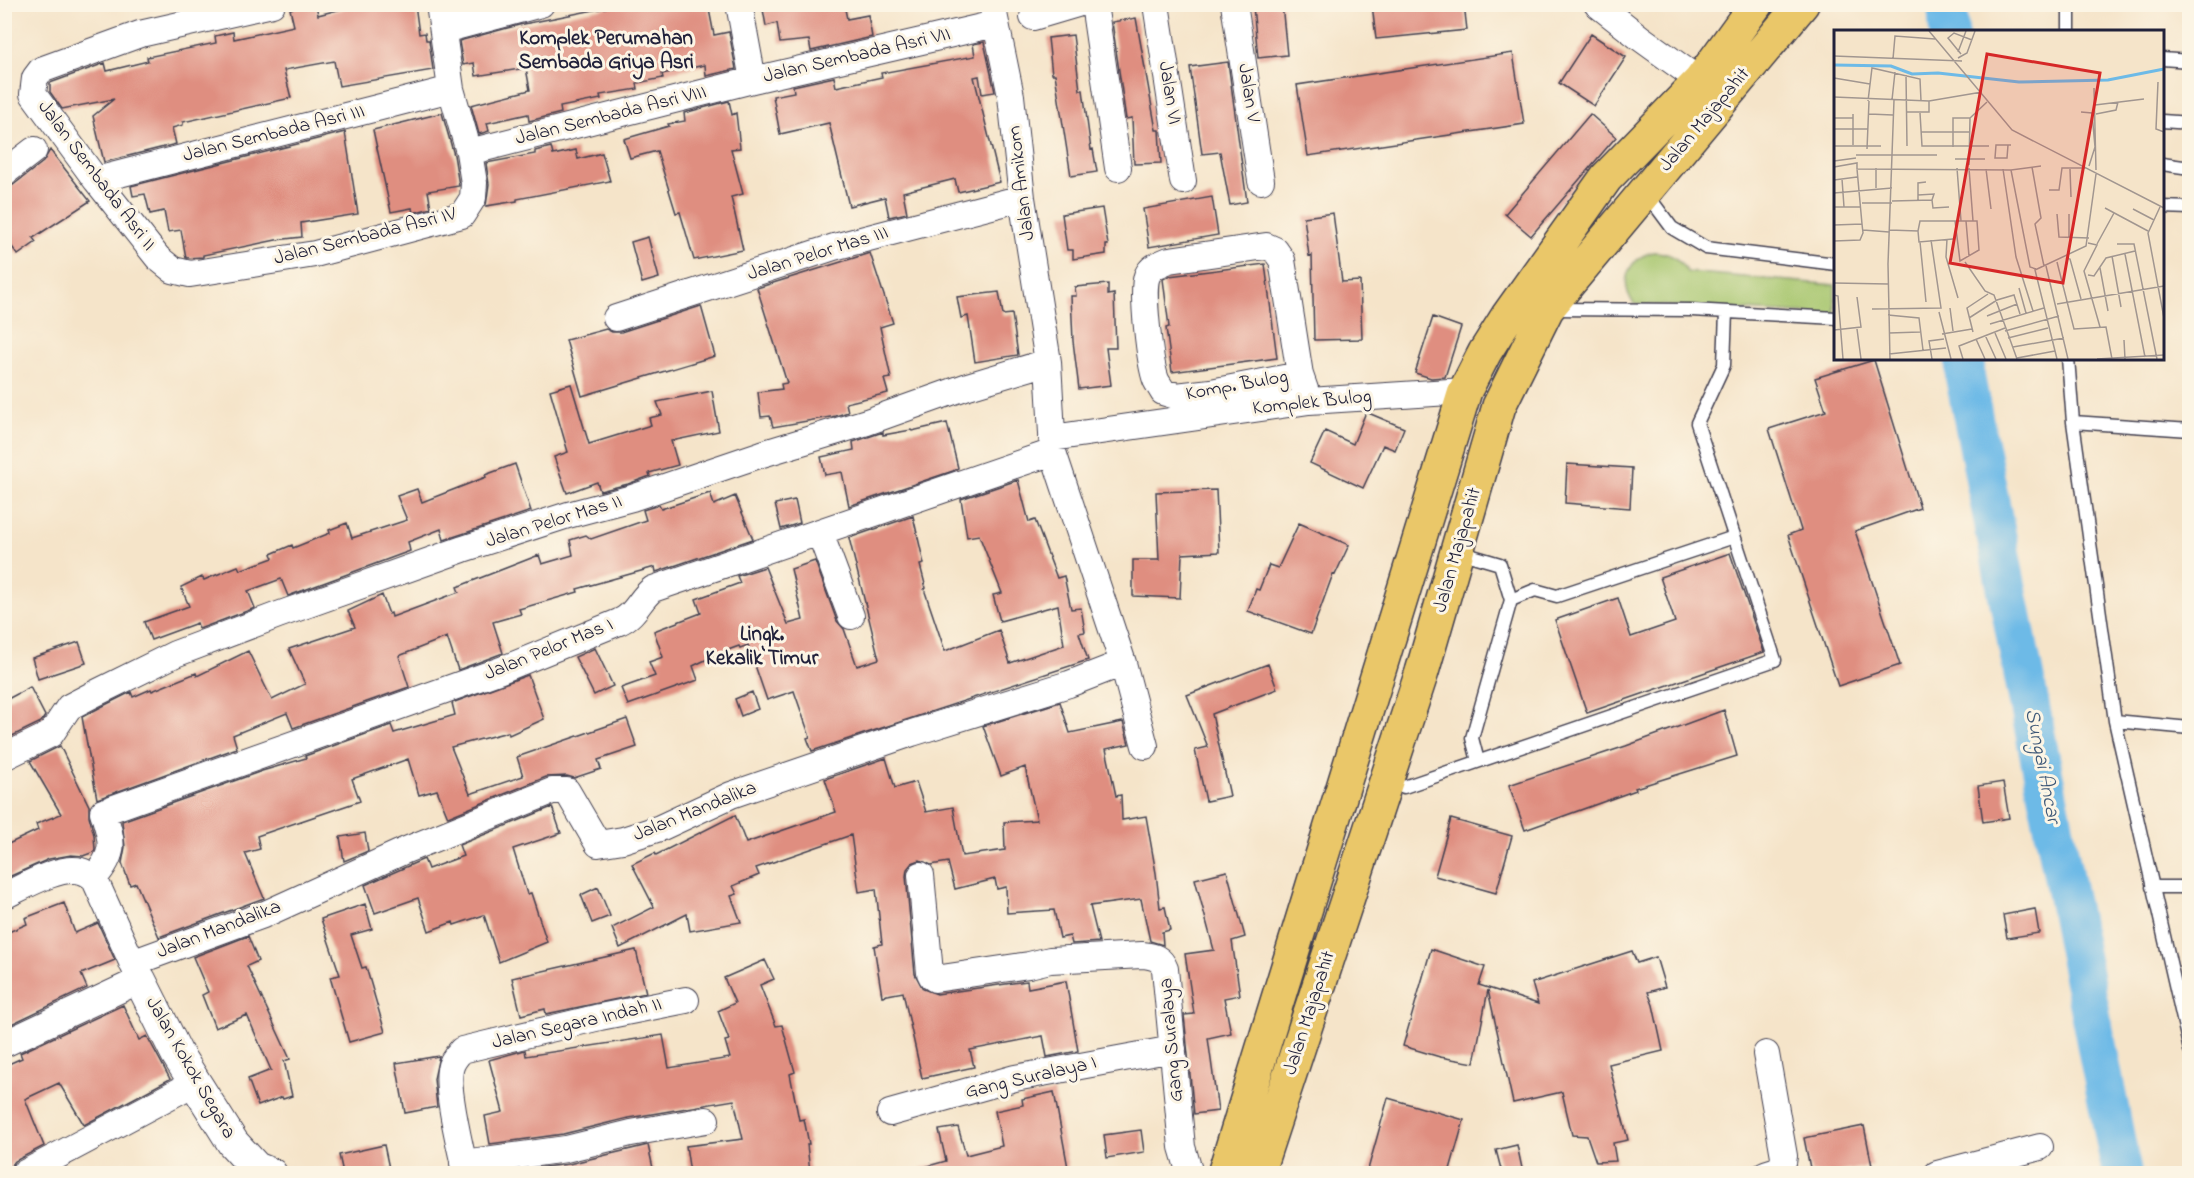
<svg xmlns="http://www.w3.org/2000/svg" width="2194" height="1178" font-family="'Indie Flower',sans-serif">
<rect width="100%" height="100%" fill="#fcf5e5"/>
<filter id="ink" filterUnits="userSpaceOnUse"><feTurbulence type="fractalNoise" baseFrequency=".0167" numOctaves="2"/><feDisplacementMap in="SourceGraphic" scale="12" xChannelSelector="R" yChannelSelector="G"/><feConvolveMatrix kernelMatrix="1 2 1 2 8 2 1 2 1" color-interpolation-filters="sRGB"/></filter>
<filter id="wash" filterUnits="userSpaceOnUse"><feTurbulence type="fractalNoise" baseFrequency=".008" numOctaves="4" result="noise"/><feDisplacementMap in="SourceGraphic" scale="24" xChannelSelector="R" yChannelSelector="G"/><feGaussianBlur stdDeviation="1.35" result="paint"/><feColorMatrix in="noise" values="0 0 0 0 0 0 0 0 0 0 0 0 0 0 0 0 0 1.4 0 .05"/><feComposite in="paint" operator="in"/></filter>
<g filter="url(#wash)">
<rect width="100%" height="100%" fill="#f5e4c9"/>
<path fill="#a7c66e" stroke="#647454" stroke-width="1.5" d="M1653,252C1669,252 1679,258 1687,272L1835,285V315L1634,304C1619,283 1627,259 1653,252Z"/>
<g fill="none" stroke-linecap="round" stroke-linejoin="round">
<path stroke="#6dbae7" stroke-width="40" d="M1947,4L1949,32
M1965,358V377L2122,1174"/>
</g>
<g id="blocks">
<path fill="#df8e80" d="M316,4L318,15L361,4H415L419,34L425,33L426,40H429L433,70L339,86L334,61L284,70L291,98L183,122V125L172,128L176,144L104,162L93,116L114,99L62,109L50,92V83L105,63L107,71L148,61L147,57L216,43L215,36L233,32L234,39L294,26L290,9Z
M624,4H708L714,35L729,32L736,69L706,76L705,65L662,74L663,78L637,83L638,89L600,95L601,99L560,107L561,113L529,121L528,114L487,123L489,131L479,134L471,105L530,90L526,68L476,76L474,63L463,65L459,41L519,25Z
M762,4H844L847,19L868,15L872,37L811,51L809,40L780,43L777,23L766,26Z
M1282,4L1287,55L1258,58L1253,6Z
M1372,4H1464L1467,30L1376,39Z
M1136,18L1156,130H1159L1161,163L1134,164L1132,118L1126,119L1112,22Z
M1591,34L1626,57L1594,106L1559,83Z
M1073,35L1080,90H1083L1091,150L1093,149L1097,172L1071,176L1055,74H1052L1048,38Z
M984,42L995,92L982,94L979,76L974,77L1000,182L958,192L955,179L903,192L907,213L889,217L885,197L849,206L829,123L780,134L773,96L794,92L793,86L834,77L836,87L882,77L881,73L975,56L973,44Z
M1513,53L1524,124L1308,156L1297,85Z
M1228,62L1247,202L1230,205L1220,152L1202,154L1190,67Z
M729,101L732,115L736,113L740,148L731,149L743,194L731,197L743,250L694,260L680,212L676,213L657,151L630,158L624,139L669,126L668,124L685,121L684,113Z
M442,113L454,155L459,186L428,191L431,208L413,213L412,208L391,212L373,130Z
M1590,114L1616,137L1531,236L1505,214Z
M345,132L358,214L301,223L302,237L276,240L203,255V257L186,258L181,230L168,232L164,211L150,214L145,194L133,196L131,186Z
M551,147L553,155L576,150L578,159L602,153L610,181L517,199V201L486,206L489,184L486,163L535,154V151Z
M50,150L90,201L33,238L36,242L18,255L4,236V188L13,185L43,162Z
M1212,197L1218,235L1149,247L1143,209Z
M1102,208L1108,245H1106V254L1073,259V250H1067L1062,214Z
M1333,213L1342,282L1360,281L1362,339L1314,340L1312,255L1309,256L1304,217Z
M648,237L659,278L642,283L631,242Z
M870,253L893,323L880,327L891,378L884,379L888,393L846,403L848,412L836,416L773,427L770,416L761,417L758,392L782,389L781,384L787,383L757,288Z
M1265,264L1277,358L1172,372L1166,328L1169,327L1163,279L1169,276Z
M1108,284V295L1114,294L1116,348H1106L1111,385L1079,389L1073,341L1071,296H1076L1075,287Z
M999,292L1003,315L1012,314L1018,355L975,362L968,316L961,318L957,297Z
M701,306L715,356L582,396L566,340L606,329L612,332H621Z
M1433,317L1461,327L1445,377L1431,378L1415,373Z
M1874,360L1920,508L1855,531L1900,665L1838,686L1788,535L1801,530L1769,429L1826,411L1815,378Z
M571,384L589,444L651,425L649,418L662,415L657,402L712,391L719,431L671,441L678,465L649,473L650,476L628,484L600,491L597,482L567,493L554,457L568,452L550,390Z
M1366,412L1404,428L1395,450L1383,445L1363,488L1310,463L1325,431L1353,444Z
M947,423L958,468L953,471L849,506L842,472L825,475L821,457L854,450L853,442L883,432V435L911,430L912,431Z
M515,464L531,511L444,540L441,529L408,542L410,551L288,596L281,579L248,591L255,608L199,629L197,623L151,640L144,622L189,606L181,587L202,577L204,580L238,566L240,570L273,558L271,554L292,545L293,548L330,533L329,530L347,523L352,538L407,520L397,496L417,489L422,502L486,477L485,475Z
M1567,464L1632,468L1630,508L1565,503Z
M1018,480L1029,522L1035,520L1057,578L1064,576L1071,609L1081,608L1085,632L1079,633L1088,660L812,751L807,738L810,737L794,691L767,700L748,645L740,648L739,646L720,653L693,666L698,680L628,705L621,688L655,676L649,662L663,657L654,631L701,613L696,599L740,583L737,576L765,567L788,624L803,620L791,569L815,561L837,621L844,629L857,666L879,659L849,538L913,516L924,564L920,565L926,588L924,589L945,651L999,630L1010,663L1064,645L1058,605L1000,621L993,595L1002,593L979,535L967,537L961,499Z
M1216,490L1219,552L1182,554L1180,598L1133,596V560H1159L1156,492Z
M710,493L714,505L735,496L753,539L656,572L655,567L577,589L578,592L519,609L521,614L493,622L503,653L458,670L447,637L399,656L409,687L293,728L287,713L233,735L237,748L97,799L82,717L101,707L131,692L133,697L151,689L152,691L196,673L197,676L248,651L272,700L305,684L289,649L355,627L348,611L382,595L389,614L391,613L392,617L459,592L457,587L539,555L542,564L573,555L570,540L586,535L591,539L646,520L643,510L659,505L661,509Z
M795,500L800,523L781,529L775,504Z
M1299,523L1349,545L1335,575L1333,574L1311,634L1248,611L1256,589L1259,590L1269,565L1278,568Z
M1730,553L1764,652L1587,713L1555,620L1618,598L1631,637L1675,622L1660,577Z
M79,642L86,663L38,679L32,658Z
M595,648L613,686L594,695L575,657Z
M1268,664L1277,689L1212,714L1230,796L1206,801L1195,750L1208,747L1187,695Z
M528,675L544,719L509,735L508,732L451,747L470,794L523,776L517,757L627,719L637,747L598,760L601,769L574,778L567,776L546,777L448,817L437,790L419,795L408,759L352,779L360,801L257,836L260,849L245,853L264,898L159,937L136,883L130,885L122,863L125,847L122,821L262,771L306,758L305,756L391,725L394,733L455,715L452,703Z
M30,687L45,716L41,722L4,740V701Z
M752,692L758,709L741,716L735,699Z
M1060,702L1070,733L1123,722L1129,744L1106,749L1116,796L1121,795L1122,820L1146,816L1156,873L1160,908L1165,907L1170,930L1162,932L1163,945L1150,941L1141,899L1090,906L1099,942L1072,944L1070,936L1060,938L1054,910L1007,913L1006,887L997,889L995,879L955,889L948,862L931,865L920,860L912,863L907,869L906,876L915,974L923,989L937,994L1027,981L1028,988L1066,981L1078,1051L1047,1057L1043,1036L970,1050L974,1067L922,1078L903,992L882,996L874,946L882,944L876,889L859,892L851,835L756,868L759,875L733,886L737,894L731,896L741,922L690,931L687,914L620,948L612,928L654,907L632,864L655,853L656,855L735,815L746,843L836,812L825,779L886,758L895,788L916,782L926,812L953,807L962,856L1005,850L1004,822L1037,820L1025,767L1001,776L983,726Z
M1724,710L1737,756L1635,788L1636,790L1525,830L1509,785L1626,746Z
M60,746L89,806V816L94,835L95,850L94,852L83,856L71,855L49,859L4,879V846L38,830L36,824L61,814L30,761Z
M2003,782L2009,818L1983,822L1978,786Z
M552,807L561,833L513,849L527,894L531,893L547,942L499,962L484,915L454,925L453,922L429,931L418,898L375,913L365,885L424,859L428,869L463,856L459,845Z
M1451,819L1512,836L1496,893L1435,876Z
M365,833L368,851L344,861L340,837Z
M1227,871L1245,937L1232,941L1240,995L1224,998L1231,1033L1208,1038L1218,1111L1194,1114L1184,1015L1194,1014L1185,954L1214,950L1195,879Z
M598,887L610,916L592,923L581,895Z
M64,903L75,933L98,923L115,960L81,974L87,988L5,1027L4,934L27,924L25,918Z
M365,904L372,929L351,935L362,968L366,967L385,1032L349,1042L330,977L340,975L321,919Z
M2035,909L2039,933L2007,938L2003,915Z
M248,936L258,961L247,966L290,1059L284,1061L292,1096L283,1099L282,1097L258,1106L248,1079L271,1070L247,1015L215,1028L202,995L208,992L193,957Z
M1431,949L1485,967L1479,985L1538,1004L1532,983L1632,951L1637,963L1656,957L1665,987L1648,992L1653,1005L1663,1051L1609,1064L1628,1140L1613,1143L1616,1161L1596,1162L1587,1136L1572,1135L1562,1092L1513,1103L1488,990L1474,1063L1440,1057L1403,1046Z
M636,950L646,993L546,1014L545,1009L521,1015L512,978Z
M765,960L774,979L760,985L776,1026L782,1025L795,1072L790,1074L799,1120L804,1119L809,1144H807L810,1173H690L686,1146L743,1139L734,1100L628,1118L563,1134L490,1144L485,1116L503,1112L489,1060L525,1050L526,1056L663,1035L669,1068L730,1058L725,1041L729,1040L718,1011L735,1003L724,978Z
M123,1005L139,1040L147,1036L170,1079L84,1125L59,1083L25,1099L44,1146L15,1161L10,1167L8,1173H4V1066L22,1058L20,1053Z
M439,1056L434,1079L437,1107L405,1113L396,1063Z
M1054,1092L1069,1173H922L921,1168L946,1161L939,1130L958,1127L966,1155L1002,1146L995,1111L1023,1105L1022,1099Z
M1388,1098L1464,1120L1449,1173H1367Z
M1864,1126L1872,1166L1834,1173H1811L1804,1138Z
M1141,1130L1144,1152L1107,1158L1104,1135Z
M384,1145L390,1173H343L339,1155Z
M648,1145L654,1173H529V1169L569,1164Z
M1517,1145L1523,1173H1502L1496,1150Z"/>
</g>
</g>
<g filter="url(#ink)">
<use href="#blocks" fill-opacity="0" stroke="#423f50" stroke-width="1.5"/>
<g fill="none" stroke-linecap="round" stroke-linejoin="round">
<g stroke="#423f50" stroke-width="15">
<path id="service" d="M2069,4V32
M2162,59L2190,61
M2162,121L2190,123
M2162,164L2190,168
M1646,193L1672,228L1706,248L1836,264
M2162,207L2190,208
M1552,309L1692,310L1836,318
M2068,358L2073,422L2115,721L2190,1050
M2073,422L2190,430
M1459,552L1500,564L1511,600L1472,738L1478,761
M1511,600L1535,590L1557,596L1734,537
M2115,721L2190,728
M1389,781L1404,787L1775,660L1697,423L1724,365L1726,312
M2152,887H2190"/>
</g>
<g stroke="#423f50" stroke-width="28">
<path id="minor" d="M272,4L140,34L41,70L35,78L33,94L96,180L158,258L173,270L190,274L315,254L462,215L473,198L474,183L469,152L451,89L439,4
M739,4L753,80
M992,4L1011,96L1022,198L1048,362L1053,452L1123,663L1145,746
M1094,4L1118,168
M1156,4L1183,181
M1234,4L1261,181
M1597,4L1639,37L1700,81
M1033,17L1077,4
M444,30L541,4
M469,152L753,80L995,24
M4,173L34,150
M96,180L451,89
M616,318L834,247L1022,198
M1300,375L1211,392L1176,396L1163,392C1161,388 1158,384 1156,380C1150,364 1141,291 1147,276C1151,266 1160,264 1169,260L1266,246L1275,250L1282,260L1300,375L1309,401
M1052,438L1309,401L1465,391
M820,533L851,616
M4,757L51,734L69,707L94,694L175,654L278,615L463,549L568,515L632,498L762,454L867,422L968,386L1048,362
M921,875L930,973L932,977L935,979L1029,965L1050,960L1142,955C1154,956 1161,958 1165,969L1182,1147L1190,1174
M94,878C116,853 113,842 103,812L501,670L619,622C637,614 639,599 653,589L1053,452
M4,896C23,887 60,865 81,871C86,872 90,875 94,878L140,980L4,1044
M132,963L263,915L406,850L552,791H567L598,844L623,840L660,828L731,795L912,733L1069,684L1123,663
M890,1113L1015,1078L1173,1049
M463,1163L566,1149L631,1133L706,1120
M23,1174L196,1082
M466,1174C461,1151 446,1091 450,1070C451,1062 457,1055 462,1050L600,1017L686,1000
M1765,1174C1777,1170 1783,1170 1784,1156L1766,1054
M1937,1174L2040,1147"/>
</g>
<g stroke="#423f50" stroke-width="34">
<path id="tertiary" d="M140,980L177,1054L233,1143L256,1168L271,1174"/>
</g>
<g stroke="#423f50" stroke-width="36">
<path id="primary" d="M1224,1174L1465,391L1485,352L1507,317L1606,178L1700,81L1756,4
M1257,1174L1422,672L1499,406L1547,309L1802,4"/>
</g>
<use href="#service" stroke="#fff" stroke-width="12"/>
<use href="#minor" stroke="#fff" stroke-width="26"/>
<use href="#tertiary" stroke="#fff" stroke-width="32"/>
<use href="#primary" stroke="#eac769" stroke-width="33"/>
</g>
</g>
<g text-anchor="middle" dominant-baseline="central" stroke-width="6" stroke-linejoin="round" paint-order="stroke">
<g font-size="20" fill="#22223b" stroke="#fcf5e5">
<text transform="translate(857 56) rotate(-13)">Jalan Sembada Asri VII</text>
<text transform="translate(1169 93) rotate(81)">Jalan VI</text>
<text transform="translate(1248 93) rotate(81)">Jalan V</text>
<text transform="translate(611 116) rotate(-14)">Jalan Sembada Asri VIII</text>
<text transform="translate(1705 120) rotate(-50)">Jalan Majapahit</text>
<text transform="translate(274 134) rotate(-14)">Jalan Sembada Asri III</text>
<text transform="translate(96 176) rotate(53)">Jalan Sembada Asri II</text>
<text transform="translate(1022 183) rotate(-97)">Jalan Amikom</text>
<text transform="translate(365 237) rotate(-14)">Jalan Sembada Asri IV</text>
<text transform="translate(818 254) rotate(-17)">Jalan Pelor Mas III</text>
<text transform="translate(1237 386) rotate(-10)">Komp. Bulog</text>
<text transform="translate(1312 403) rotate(-6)">Komplek Bulog</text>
<text transform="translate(554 522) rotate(-17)">Jalan Pelor Mas II</text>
<text transform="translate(1458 550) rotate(-74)">Jalan Majapahit</text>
<text transform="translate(549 650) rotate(-22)">Jalan Pelor Mas I</text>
<text transform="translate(695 812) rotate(-22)">Jalan Mandalika</text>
<text transform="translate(219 930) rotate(-21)">Jalan Mandalika</text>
<text transform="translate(1310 1013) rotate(-72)">Jalan Majapahit</text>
<text transform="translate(577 1024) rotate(-13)">Jalan Segara Indah II</text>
<text transform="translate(1172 1040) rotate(-95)">Gang Suralaya</text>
<text transform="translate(190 1068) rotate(60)">Jalan Kokok Segara</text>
<text transform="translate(1031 1078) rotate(-13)">Gang Suralaya I</text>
</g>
<g font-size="21" font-weight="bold" fill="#22223b" stroke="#fcf5e5">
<text x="606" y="39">Komplek Perumahan<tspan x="606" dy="24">Sembada Griya Asri</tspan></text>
<text x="762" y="635">Lingk.<tspan x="762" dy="24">Kekalik Timur</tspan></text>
</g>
<g font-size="21" font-style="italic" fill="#3c5777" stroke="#fcf5e5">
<text transform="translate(2042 766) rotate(79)">Sungai Ancar</text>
</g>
</g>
<g transform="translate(1834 30)">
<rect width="330" height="330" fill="#f5e4c9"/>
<path fill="none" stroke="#6dbae7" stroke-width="3" d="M0,35L57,36L78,44L104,43L185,52L274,50L330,39"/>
<path fill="none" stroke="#a19690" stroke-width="1.5" d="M95,1L178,100L330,178M124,22L132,1M127,24L114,8L120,3L138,10M0,26L128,31M124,28L133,23L141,1M59,29L61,6L101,9M72,45L73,116M0,48L36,54M324,52L322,99L330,102M260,58L262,140M0,67L95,71L148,62M58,70L61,42M34,71L38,38L86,49L87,71M261,75L310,69M73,82H95V71M247,82L258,83L261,117L255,136M86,83L88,116H155M35,84L59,85M262,84L282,80L284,72M0,88H19M0,99H34M87,102H135M19,115V84M174,115L173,128H161L162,115H177M0,116H47M119,117V88H136M33,119L35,71M22,125H103M121,129H151M0,131L22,128M135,135L136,88L153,72M0,137L23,133V139L177,140L207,136M198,137L207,188L201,194L210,236M42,138V158M123,138L127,191M135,138L139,191M23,139L28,194M152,139L157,179M169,139L182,227L199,281M236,139L237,167M177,140L196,237L202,239M8,149L10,177M0,150L23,147M215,160H225L228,138H252M0,163L58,158M84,165L100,164L98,170M58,171L98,170L99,178L115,177M84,171V153L92,152M28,173H58M0,177H27M326,177L314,203L330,288M271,178L314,201M299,179L320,190M223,184L225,207L255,208M235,184V208M132,191L135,226M0,195L28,194L29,203L26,210L0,211M29,200L55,202M55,200L84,201L86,191H143L145,220L126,231L121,191M84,201L85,212L119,209M113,209L112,227L124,268M86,212L92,272M254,213L263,215L250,241L266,297M263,214L280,183M283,214H300L323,329M291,224L311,327M278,226L287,277M232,228L236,229L247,269M131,232L151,261L160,265L183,329M223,232L240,299L272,297L278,329M212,236L234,329M266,238L274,281M254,245L260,246L272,228L301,221M0,253L54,254M185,258L192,283M0,265L4,266L9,329M223,274L330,256M116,278L119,301M38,279L107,278L97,210M105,282L117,329M54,285L85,288L89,320M153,286L183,274M135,288L163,270L180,265L186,284M156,294L210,278M23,299L27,329M0,300L27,297L23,267M171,301L225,286M139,302L133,278L154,264M55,303L86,302M161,303L172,329M108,304L138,299M151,305L162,329M174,308L214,298M142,309L151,329M290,310L291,329M179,317L230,308M55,324L112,318M183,328L221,321M56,329L54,234L60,70M98,329L95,311L110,309M129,329L125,316L171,298M223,329L201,240L252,216L262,144M263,329L330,325"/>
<path fill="#d62828" fill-opacity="0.15" stroke="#d62828" stroke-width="3" d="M153,24L266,43L229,253L116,233Z"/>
<rect width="330" height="330" fill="none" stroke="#22223b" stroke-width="3"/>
</g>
<rect width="2194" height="1178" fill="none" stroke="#fcf5e5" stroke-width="24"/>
</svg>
